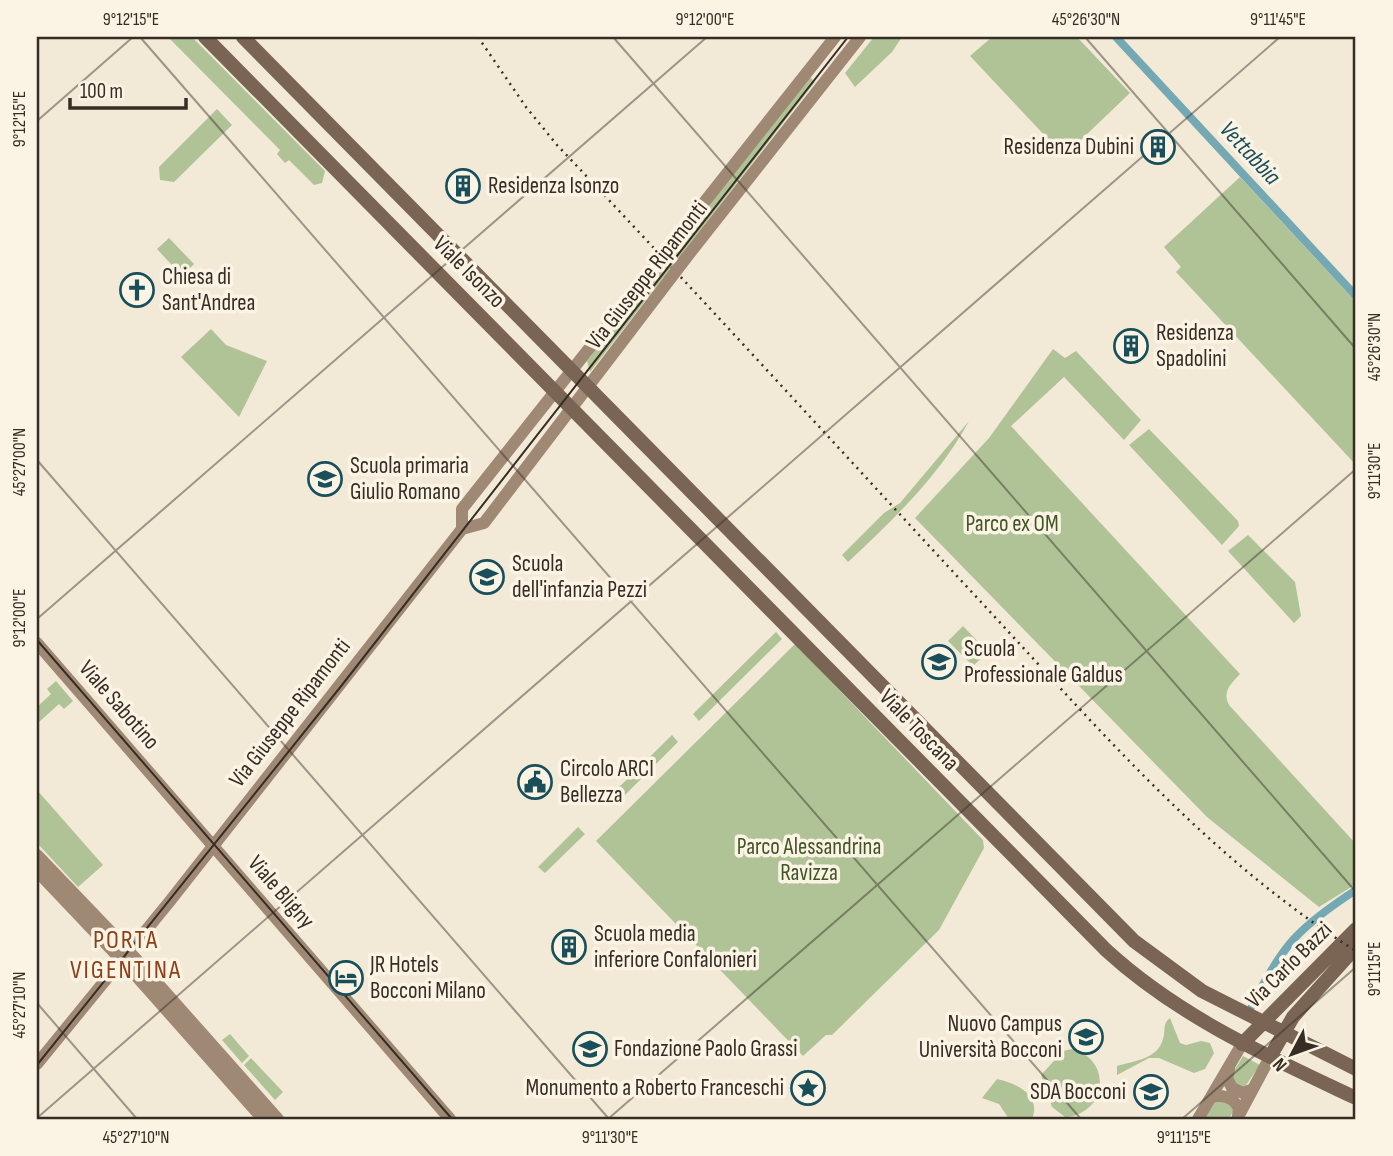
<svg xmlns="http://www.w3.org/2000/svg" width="1393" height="1156" font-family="'Sofia Sans Condensed',sans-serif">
<rect width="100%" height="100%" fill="#f3e9d7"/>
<path fill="#afc396" d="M168,37H192L325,171L322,183L314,185L289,160L285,163L277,154L280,150Z
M874,37H902L892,52L855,87L845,73Z
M992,37H1077L1130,93L1064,156L970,56Z
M809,76L815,82L590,372L587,361Z
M217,109L232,125L174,182L160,180L159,167Z
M1240,177L1356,302V465L1176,272L1181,267L1164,247Z
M169,238L194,264L182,276L157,249Z
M211,329L226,345L267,361L239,417L181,357Z
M1053,349L1065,358L1076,351L1141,420L1124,440L1064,377L1011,426L1240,674C1231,684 1222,691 1229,705L1356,844V884L1319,907L1207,817L915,518L989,438Z
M969,421C940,475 893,520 848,562L842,555L884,513L900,503Z
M1149,429L1238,521L1239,526L1222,545L1129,445Z
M1248,535L1295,582L1301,616L1294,623L1228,551Z
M963,626L988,652L973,666L948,641Z
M776,632L782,639L699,721L693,714Z
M795,644L983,840L984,848L939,930L832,1035H826L803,1056L596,841Z
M56,681L73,701L64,709L59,704L38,723L37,707L51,694L47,689Z
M672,735L678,742L614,806L607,799Z
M37,790L103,865L78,887L37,843Z
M578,827L585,834L545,873L538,867Z
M1170,1018L1180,1043L1186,1045L1201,1041L1210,1043L1214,1053L1205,1069L1194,1073L1159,1058H1149L1117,1075V1066C1134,1061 1158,1059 1163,1039C1166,1030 1162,1024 1170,1018Z
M230,1034L249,1056L242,1063L222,1040Z
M1072,1049C1114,1060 1106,1115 1065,1117L1052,1107L1041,1075L1063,1051Z
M1243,1056L1260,1065L1244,1088L1236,1086L1232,1074Z
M251,1058L283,1092L275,1100L244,1065Z
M997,1079C1016,1083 1042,1095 1032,1119H1009L999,1104L982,1098Z
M1221,1098L1234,1110L1229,1119H1204L1215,1100Z"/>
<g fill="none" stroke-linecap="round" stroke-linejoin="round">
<path stroke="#74a9b3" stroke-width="8" d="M1116,37L1356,296
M1252,1006C1282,945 1299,927 1356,890"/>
<path stroke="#a08974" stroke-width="12" d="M672,243L835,37
M686,258L860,37
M462,529V509L656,264
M37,643L450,1119
M37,855L127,949L278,1119
M37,871L130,969L263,1119
M37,1064L170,901L462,529L484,523L670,279
M1229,1069L1227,1078L1232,1088L1243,1093L1253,1089
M1211,1097C1223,1094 1232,1097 1239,1108L1238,1116
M1198,1119L1242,1044
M1237,1119L1270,1057"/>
<path stroke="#7a6555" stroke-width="14" d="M205,37L1106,950C1179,1017 1267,1056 1356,1098
M243,37L1134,941L1202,991L1356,1069
M1242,1044L1356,929
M1270,1057L1293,1017L1356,947"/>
<path stroke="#362d25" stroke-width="2" d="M37,640L452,1119
M37,1065L342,685L848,37"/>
<path stroke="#362d25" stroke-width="2.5" stroke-dasharray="2 5" stroke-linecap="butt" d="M478,37L526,107L557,145C700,296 840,450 981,602C1098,728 1209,859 1356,951"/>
<path stroke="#a08974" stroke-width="12" d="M656,264L672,243
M670,279L686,258"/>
</g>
<path fill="none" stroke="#362d25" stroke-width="2" stroke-opacity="0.45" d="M140,37L1081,1119M613,37L1356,892M1085,37L1356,349M37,121L133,37M37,460L609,1119M37,619L707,37M37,1003L137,1119M37,1118L1280,37M608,1119L1356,469M1182,1119L1356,967"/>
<defs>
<g id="building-ring" transform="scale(1.75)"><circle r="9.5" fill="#fbf3e4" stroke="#184f5b" stroke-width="1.5"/><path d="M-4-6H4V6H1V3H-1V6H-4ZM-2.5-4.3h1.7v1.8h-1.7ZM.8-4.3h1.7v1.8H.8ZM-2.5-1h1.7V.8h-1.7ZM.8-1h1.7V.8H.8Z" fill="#184f5b"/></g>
<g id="church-ring" transform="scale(1.75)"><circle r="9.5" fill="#fbf3e4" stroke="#184f5b" stroke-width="1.5"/><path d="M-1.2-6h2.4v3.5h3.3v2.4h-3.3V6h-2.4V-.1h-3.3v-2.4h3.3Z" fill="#184f5b"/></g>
<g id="school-ring" transform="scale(1.75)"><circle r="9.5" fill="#fbf3e4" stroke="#184f5b" stroke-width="1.5"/><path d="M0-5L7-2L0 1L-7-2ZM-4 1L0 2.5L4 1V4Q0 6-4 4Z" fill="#184f5b"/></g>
<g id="civic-ring" transform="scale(1.75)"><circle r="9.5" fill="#fbf3e4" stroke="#184f5b" stroke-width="1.5"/><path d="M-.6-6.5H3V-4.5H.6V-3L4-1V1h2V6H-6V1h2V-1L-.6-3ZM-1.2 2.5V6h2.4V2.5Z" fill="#184f5b"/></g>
<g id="hotel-ring" transform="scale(1.75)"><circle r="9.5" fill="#fbf3e4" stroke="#184f5b" stroke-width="1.5"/><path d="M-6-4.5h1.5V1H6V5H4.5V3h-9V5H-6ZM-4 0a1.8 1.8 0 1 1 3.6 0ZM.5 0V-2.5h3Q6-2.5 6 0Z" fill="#184f5b"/></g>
<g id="university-ring" transform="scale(1.75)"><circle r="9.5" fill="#fbf3e4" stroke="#184f5b" stroke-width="1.5"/><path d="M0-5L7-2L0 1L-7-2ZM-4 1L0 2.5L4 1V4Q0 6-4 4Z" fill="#184f5b"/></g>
<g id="sight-ring" transform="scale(1.75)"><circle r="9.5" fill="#fbf3e4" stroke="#184f5b" stroke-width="1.5"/><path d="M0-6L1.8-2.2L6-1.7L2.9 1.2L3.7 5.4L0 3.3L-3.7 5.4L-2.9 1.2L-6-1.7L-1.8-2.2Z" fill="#184f5b"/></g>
</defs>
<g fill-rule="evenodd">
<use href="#building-ring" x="1158" y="147"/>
<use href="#building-ring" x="463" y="186"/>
<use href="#church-ring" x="137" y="290"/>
<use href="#building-ring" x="1131" y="346"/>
<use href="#school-ring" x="325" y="479"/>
<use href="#school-ring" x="487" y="577"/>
<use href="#school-ring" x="939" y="662"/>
<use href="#civic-ring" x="535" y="782"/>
<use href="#building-ring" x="569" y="947"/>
<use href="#hotel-ring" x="346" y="978"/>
<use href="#university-ring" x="1086" y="1037"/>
<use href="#school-ring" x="590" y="1049"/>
<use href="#sight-ring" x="808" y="1088"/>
<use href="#university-ring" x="1151" y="1092"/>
</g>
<g text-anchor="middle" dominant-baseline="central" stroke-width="7" stroke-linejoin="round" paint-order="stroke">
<g font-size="23" fill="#362d25" stroke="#fbf3e4" text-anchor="start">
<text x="1134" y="147" text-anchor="end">Residenza Dubini</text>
<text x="488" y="186">Residenza Isonzo</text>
<text x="162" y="277">Chiesa di<tspan x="162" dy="26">Sant'Andrea</tspan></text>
<text x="1156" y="333">Residenza<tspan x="1156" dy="26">Spadolini</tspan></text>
<text x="350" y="466">Scuola primaria<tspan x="350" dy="26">Giulio Romano</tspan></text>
<text x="512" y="564">Scuola<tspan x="512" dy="26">dell'infanzia Pezzi</tspan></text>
<text x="964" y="649">Scuola<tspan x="964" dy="26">Professionale Galdus</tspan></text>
<text x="560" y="769">Circolo ARCI<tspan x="560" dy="26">Bellezza</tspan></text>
<text x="594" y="934">Scuola media<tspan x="594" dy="26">inferiore Confalonieri</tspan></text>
<text x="370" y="965">JR Hotels<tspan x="370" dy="26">Bocconi Milano</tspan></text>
<text x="1062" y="1024" text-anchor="end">Nuovo Campus<tspan x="1062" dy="26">Università Bocconi</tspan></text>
<text x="614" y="1049">Fondazione Paolo Grassi</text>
<text x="784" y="1088" text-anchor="end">Monumento a Roberto Franceschi</text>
<text x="1126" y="1092" text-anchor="end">SDA Bocconi</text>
</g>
<g font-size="23" fill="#362d25" stroke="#fbf3e4">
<text transform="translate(469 272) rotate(45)">Viale Isonzo</text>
<text transform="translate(647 275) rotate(-52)">Via Giuseppe Ripamonti</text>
<text transform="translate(119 705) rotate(49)">Viale Sabotino</text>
<text transform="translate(290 713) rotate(-52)">Via Giuseppe Ripamonti</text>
<text transform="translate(919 730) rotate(46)">Viale Toscana</text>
<text transform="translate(281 892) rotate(49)">Viale Bligny</text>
<text transform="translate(1289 965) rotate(-45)">Via Carlo Bazzi</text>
</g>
<g font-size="23" fill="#405627" stroke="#fbf3e4">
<text x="1012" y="524">Parco ex OM</text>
<text x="809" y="847">Parco Alessandrina<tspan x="809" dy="26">Ravizza</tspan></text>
</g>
<g font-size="24" font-style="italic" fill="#184f5b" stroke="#fbf3e4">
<text transform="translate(1250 153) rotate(47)">Vettabbia</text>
</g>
<g font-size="26" letter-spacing="2" fill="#8c4118" stroke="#fbf3e4">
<text x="126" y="940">PORTA<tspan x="126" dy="30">VIGENTINA</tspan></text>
</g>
</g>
<rect width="1393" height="1156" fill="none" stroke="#fbf3e4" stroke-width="77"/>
<g transform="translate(1292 1054) rotate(229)" stroke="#fbf3e4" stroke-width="5" paint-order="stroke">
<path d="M0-5L12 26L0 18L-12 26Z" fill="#362d25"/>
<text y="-10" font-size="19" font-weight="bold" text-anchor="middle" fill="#362d25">N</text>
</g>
<path d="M70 98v10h116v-10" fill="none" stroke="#362d25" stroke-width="3.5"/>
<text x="80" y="98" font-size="21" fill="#362d25" stroke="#fbf3e4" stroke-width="5" paint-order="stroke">100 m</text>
<rect x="38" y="38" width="1316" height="1080" fill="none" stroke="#362d25" stroke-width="2.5"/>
<g font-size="18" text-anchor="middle" fill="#362d25">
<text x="131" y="25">9°12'15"E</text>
<text x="705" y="25">9°12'00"E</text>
<text x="1086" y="25">45°26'30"N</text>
<text x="1278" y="25">9°11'45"E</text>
<text transform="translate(19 119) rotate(-90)" y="6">9°12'15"E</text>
<text transform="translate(1374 347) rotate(-90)" y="6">45°26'30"N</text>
<text transform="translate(19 462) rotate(-90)" y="6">45°27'00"N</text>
<text transform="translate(1374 471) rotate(-90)" y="6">9°11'30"E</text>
<text transform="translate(19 618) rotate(-90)" y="6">9°12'00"E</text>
<text transform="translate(1374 969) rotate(-90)" y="6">9°11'15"E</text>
<text transform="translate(19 1005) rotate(-90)" y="6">45°27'10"N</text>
<text x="136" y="1143">45°27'10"N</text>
<text x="610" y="1143">9°11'30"E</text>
<text x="1184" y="1143">9°11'15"E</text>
</g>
</svg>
